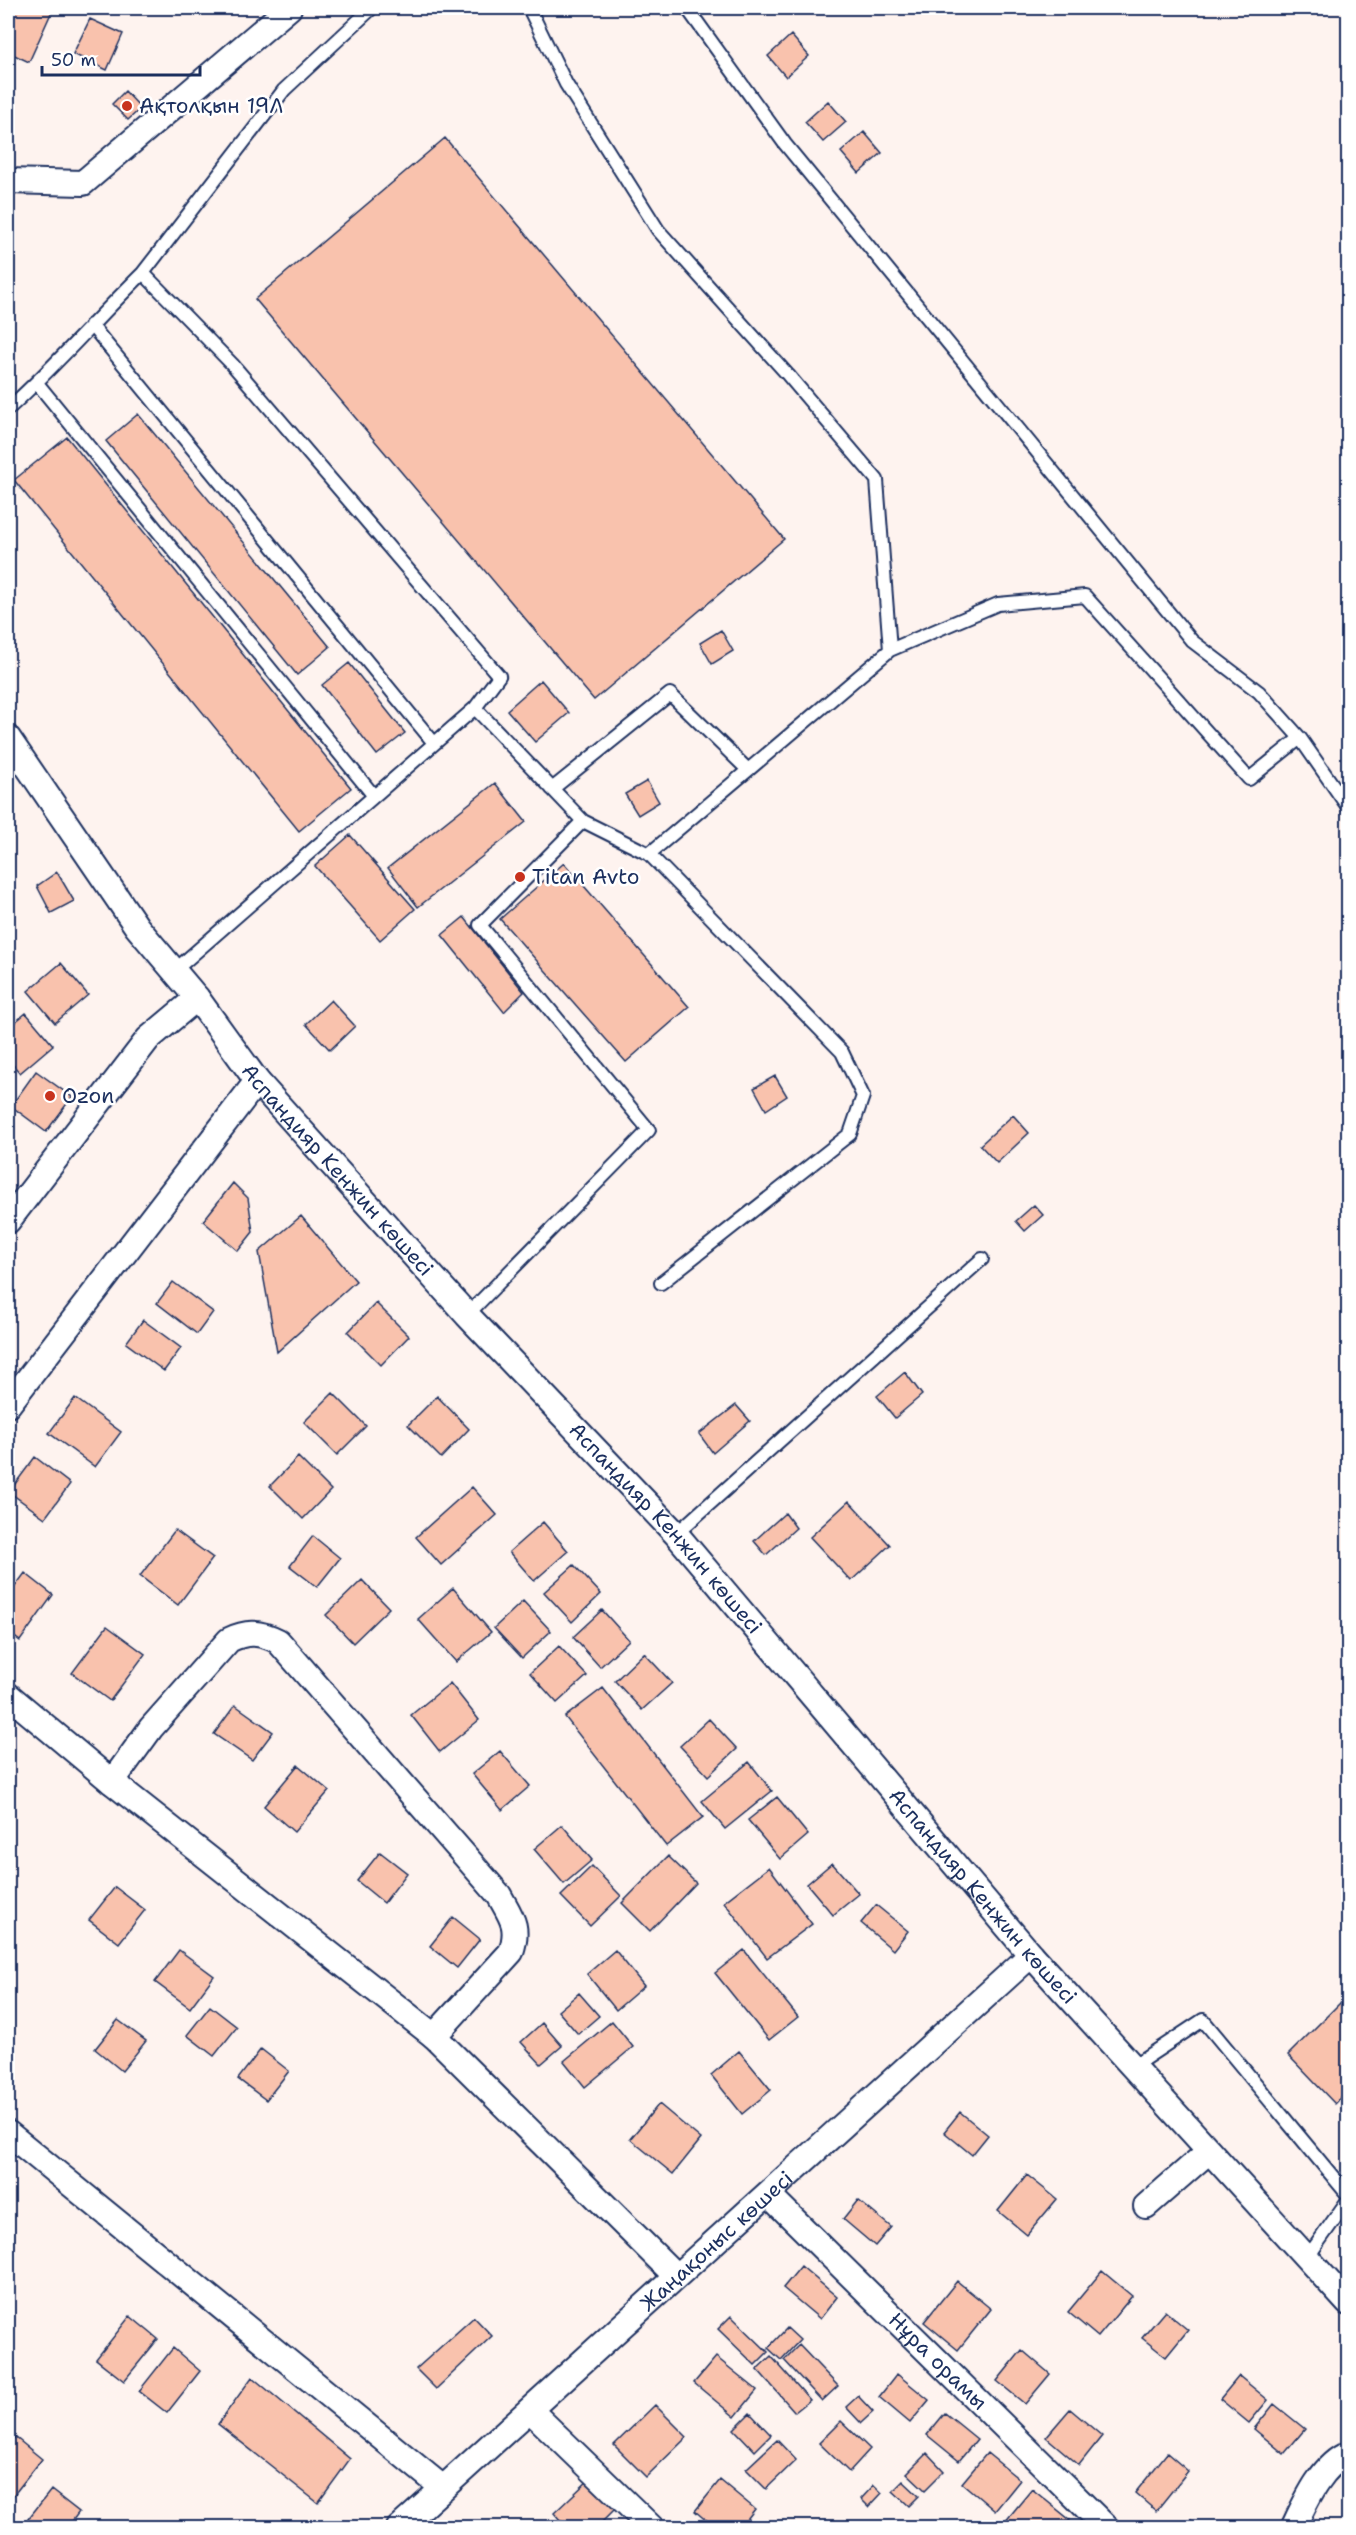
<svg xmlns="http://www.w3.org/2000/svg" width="1356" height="2535" font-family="'Shantell Sans',sans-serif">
<rect width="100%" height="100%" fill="#fef3ef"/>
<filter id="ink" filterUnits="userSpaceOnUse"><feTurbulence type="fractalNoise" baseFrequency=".0167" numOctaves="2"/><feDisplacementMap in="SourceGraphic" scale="12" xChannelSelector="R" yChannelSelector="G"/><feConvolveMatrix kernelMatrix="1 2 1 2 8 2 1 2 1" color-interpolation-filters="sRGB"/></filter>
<g filter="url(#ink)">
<path fill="#f9c2ad" stroke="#1b2f5e" stroke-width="1.5" d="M8,8H44L52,11L29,62L8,52Z
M90,19L123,34L107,70L73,54Z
M791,35L809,56L786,77L768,56Z
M125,91L141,108L128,120L112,104Z
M828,101L846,122L823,142L805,122Z
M864,132L882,153L859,173L841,152Z
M445,138L784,539L594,700L255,299Z
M138,414L330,647L297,675L106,441Z
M67,437L351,788L299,831L14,480Z
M721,630L733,651L712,664L700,643Z
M349,663L405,733L377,755L322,685Z
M541,680L569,713L535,742L507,710Z
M647,781L659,802L638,815L625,794Z
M495,783L526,822L418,907L388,868Z
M350,835L415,909L380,940L315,866Z
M564,863L689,1007L626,1062L500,919Z
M57,872L74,901L51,913L37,886Z
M464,917L524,992L504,1012L442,935Z
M61,963L88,995L55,1023L28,991Z
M331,1000L355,1026L330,1050L306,1024Z
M26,1013L53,1045L20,1073L8,1059V1028Z
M36,1071L72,1097L46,1132L11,1106Z
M775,1076L787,1096L766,1110L754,1088Z
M1013,1115L1029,1133L997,1163L980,1145Z
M233,1183L248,1198L253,1232L238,1251L203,1221Z
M1034,1205L1043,1215L1025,1231L1016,1221Z
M301,1216L356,1281L277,1352L259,1252Z
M173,1282L213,1312L197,1334L157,1303Z
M376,1303L409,1336L381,1365L348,1332Z
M143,1320L181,1348L164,1371L126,1343Z
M905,1372L922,1395L895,1418L877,1396Z
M333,1393L366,1426L337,1455L304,1422Z
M437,1396L469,1429L441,1458L408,1425Z
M75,1398L121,1432L95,1467L49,1433Z
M736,1405L750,1421L713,1453L699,1434Z
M35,1457L70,1484L45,1518L9,1492Z
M298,1457L331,1490L303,1519L270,1486Z
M472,1487L497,1515L441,1565L416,1537Z
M849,1501L890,1545L851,1581L810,1537Z
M785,1513L796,1528L766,1555L754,1541Z
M543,1522L568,1551L534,1581L509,1552Z
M175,1530L213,1558L178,1605L140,1576Z
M313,1536L340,1558L317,1587L290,1566Z
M574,1565L601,1594L572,1622L544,1592Z
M25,1573L53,1595L20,1641L8,1632V1596Z
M362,1580L389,1608L353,1643L326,1615Z
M453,1588L491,1632L456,1662L418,1619Z
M523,1601L551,1631L522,1658L494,1628Z
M602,1610L629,1640L600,1667L573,1637Z
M107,1626L145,1654L110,1701L72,1673Z
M559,1646L587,1676L557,1703L530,1673Z
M644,1653L672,1683L642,1710L615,1681Z
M450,1683L479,1720L440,1752L411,1715Z
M603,1688L703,1817L666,1846L565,1717Z
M235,1705L273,1732L252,1760L214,1734Z
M709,1719L737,1749L708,1776L680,1746Z
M500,1751L530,1786L502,1810L472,1774Z
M749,1762L772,1791L725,1829L702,1801Z
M298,1765L329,1791L294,1832L264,1806Z
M777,1797L808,1835L780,1859L748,1820Z
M562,1825L592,1860L564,1884L534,1849Z
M380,1852L407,1873L384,1903L357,1881Z
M668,1856L696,1883L650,1931L622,1903Z
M832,1863L859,1894L833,1915L807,1884Z
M592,1866L621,1896L590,1926L561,1896Z
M769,1867L812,1924L767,1958L724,1902Z
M115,1887L145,1910L119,1943L89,1920Z
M876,1905L908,1931L893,1950L861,1923Z
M453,1917L480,1939L457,1968L430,1946Z
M179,1950L214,1976L190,2008L155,1982Z
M615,1950L644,1986L616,2010L587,1974Z
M744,1950L798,2017L769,2040L715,1973Z
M579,1993L599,2016L578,2034L558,2011Z
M1348,1995V2091L1335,2104L1288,2055Z
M210,2006L237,2027L214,2056L187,2035Z
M118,2020L146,2041L122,2071L95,2049Z
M612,2021L633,2047L585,2087L564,2061Z
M542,2023L562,2046L541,2064L521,2042Z
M261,2049L289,2071L266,2100L238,2079Z
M739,2051L771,2090L742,2114L711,2075Z
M659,2104L701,2139L673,2174L630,2139Z
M960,2112L988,2135L972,2155L944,2132Z
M1027,2175L1057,2199L1027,2235L998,2211Z
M858,2200L891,2227L875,2246L843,2219Z
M801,2266L837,2297L820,2319L783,2288Z
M1102,2271L1132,2296L1098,2337L1068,2312Z
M957,2281L991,2309L958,2350L924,2322Z
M1165,2311L1188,2330L1166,2357L1142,2338Z
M130,2316L158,2339L124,2381L96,2359Z
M731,2316L768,2352L755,2365L718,2329Z
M474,2317L492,2336L436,2389L416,2369Z
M787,2328L800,2340L781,2360L768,2348Z
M799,2345L838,2386L822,2401L784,2360Z
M173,2348L200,2371L167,2413L139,2391Z
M1022,2350L1050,2374L1025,2404L997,2381Z
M771,2356L810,2400L795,2412L757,2369Z
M716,2357L757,2390L735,2417L694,2383Z
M897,2374L929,2400L910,2423L879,2397Z
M1239,2376L1268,2400L1249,2423L1220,2399Z
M252,2377L350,2459L318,2503L218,2424Z
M858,2396L873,2412L861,2423L846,2407Z
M1274,2404L1305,2429L1284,2454L1254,2429Z
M655,2405L687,2437L646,2477L614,2445Z
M1070,2409L1102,2436L1079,2465L1046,2437Z
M750,2413L771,2435L755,2451L734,2429Z
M945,2413L977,2439L959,2461L927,2435Z
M841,2421L870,2449L849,2472L819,2443Z
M15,2437L42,2459L8,2502V2446Z
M777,2440L796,2460L766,2489L746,2469Z
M927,2453L944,2471L925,2490L907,2473Z
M987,2453L1020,2480L995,2511L962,2483Z
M1167,2453L1188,2471L1156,2511L1135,2493Z
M591,2478L618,2506L596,2528H567L554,2513Z
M720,2480L755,2509L740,2528H715L695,2511Z
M903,2481L919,2496L909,2506L893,2491Z
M874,2485L882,2493L869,2507L861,2499Z
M1032,2489L1070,2520L1064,2528H1000Z
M51,2490L79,2512L67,2528H39L28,2519Z
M1191,2520L1200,2528H1185Z"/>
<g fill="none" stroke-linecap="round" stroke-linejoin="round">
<g stroke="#1b2f5e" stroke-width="16">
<path id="service" d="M529,8L566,84L658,230L788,375L877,480L890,650
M687,8L785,144L1192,641L1259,692L1300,738L1348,807
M143,273L284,90L372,8
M91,325L434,743
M37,383L374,796
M8,409C55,367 97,318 143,273L232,364L499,676L475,708L583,821L480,925L649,1130L467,1315
M552,789L670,694L747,769
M583,821L649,854L890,650L998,604L1085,596L1249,779L1300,738
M649,854L842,1052L863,1096L850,1134L661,1283
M174,971L475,708
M676,1534L982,1259
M1132,2067L1203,2020L1348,2195
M1307,2258L1348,2200"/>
</g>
<g stroke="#1b2f5e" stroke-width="28">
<g id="minor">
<path d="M8,181L83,183L289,8"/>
<path id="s1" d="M8,738L137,927L197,998L257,1081L467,1315L676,1534L1031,1955L1348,2303"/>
<path d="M8,1221L148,1039L197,998"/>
<path d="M8,1405L257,1081"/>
<path d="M8,1695L112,1782L151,1728L229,1640C247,1631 260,1632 278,1641L499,1895C511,1917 520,1926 511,1952L434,2036L676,2276"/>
<path d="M112,1782L434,2036"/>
<path d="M8,2133L443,2488"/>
<path id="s2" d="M769,2195L1107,2528"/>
<path d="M1146,2206L1209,2151"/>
<path d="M530,2410L652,2528"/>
<path id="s3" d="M399,2528C610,2337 822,2147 1031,1955"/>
<path d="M1293,2528C1305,2503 1321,2465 1348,2454"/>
</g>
</g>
<use href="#service" stroke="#fff" stroke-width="12"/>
<use href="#minor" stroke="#fff" stroke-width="24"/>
</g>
</g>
<g fill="#c8321e" stroke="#fff" stroke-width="2">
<circle cx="127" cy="106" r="6"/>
<circle cx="520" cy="877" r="6"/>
<circle cx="50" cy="1096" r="6"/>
</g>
<g text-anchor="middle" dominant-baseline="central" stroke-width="5" stroke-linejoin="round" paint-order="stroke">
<g font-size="21" fill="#1b2f5e" stroke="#fff" text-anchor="start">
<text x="139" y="106">Ақтолқын 19Л</text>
<text x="532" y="877">Titan Avto</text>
<text x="62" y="1096">Ozon</text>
</g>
<g font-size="21" fill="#1b2f5e" stroke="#fff">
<text stroke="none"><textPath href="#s1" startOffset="544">Аспандияр Кенжин көшесі</textPath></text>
<text stroke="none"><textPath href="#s1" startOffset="1030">Аспандияр Кенжин көшесі</textPath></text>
<text stroke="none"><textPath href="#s1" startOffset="1516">Аспандияр Кенжин көшесі</textPath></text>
<text stroke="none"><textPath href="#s3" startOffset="428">Жаңақоныс көшесі</textPath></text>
<text stroke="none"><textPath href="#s2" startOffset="237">Нұра орамы</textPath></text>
</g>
</g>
<rect width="1356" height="2535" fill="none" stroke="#fff" stroke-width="30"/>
<rect x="15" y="15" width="1326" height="2505" fill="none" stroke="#1b2f5e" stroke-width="2" filter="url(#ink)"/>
<path d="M42 66v9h158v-9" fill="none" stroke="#1b2f5e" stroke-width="3"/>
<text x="51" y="66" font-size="18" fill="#1b2f5e" stroke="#ffffff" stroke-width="4.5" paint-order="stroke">50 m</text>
</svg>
